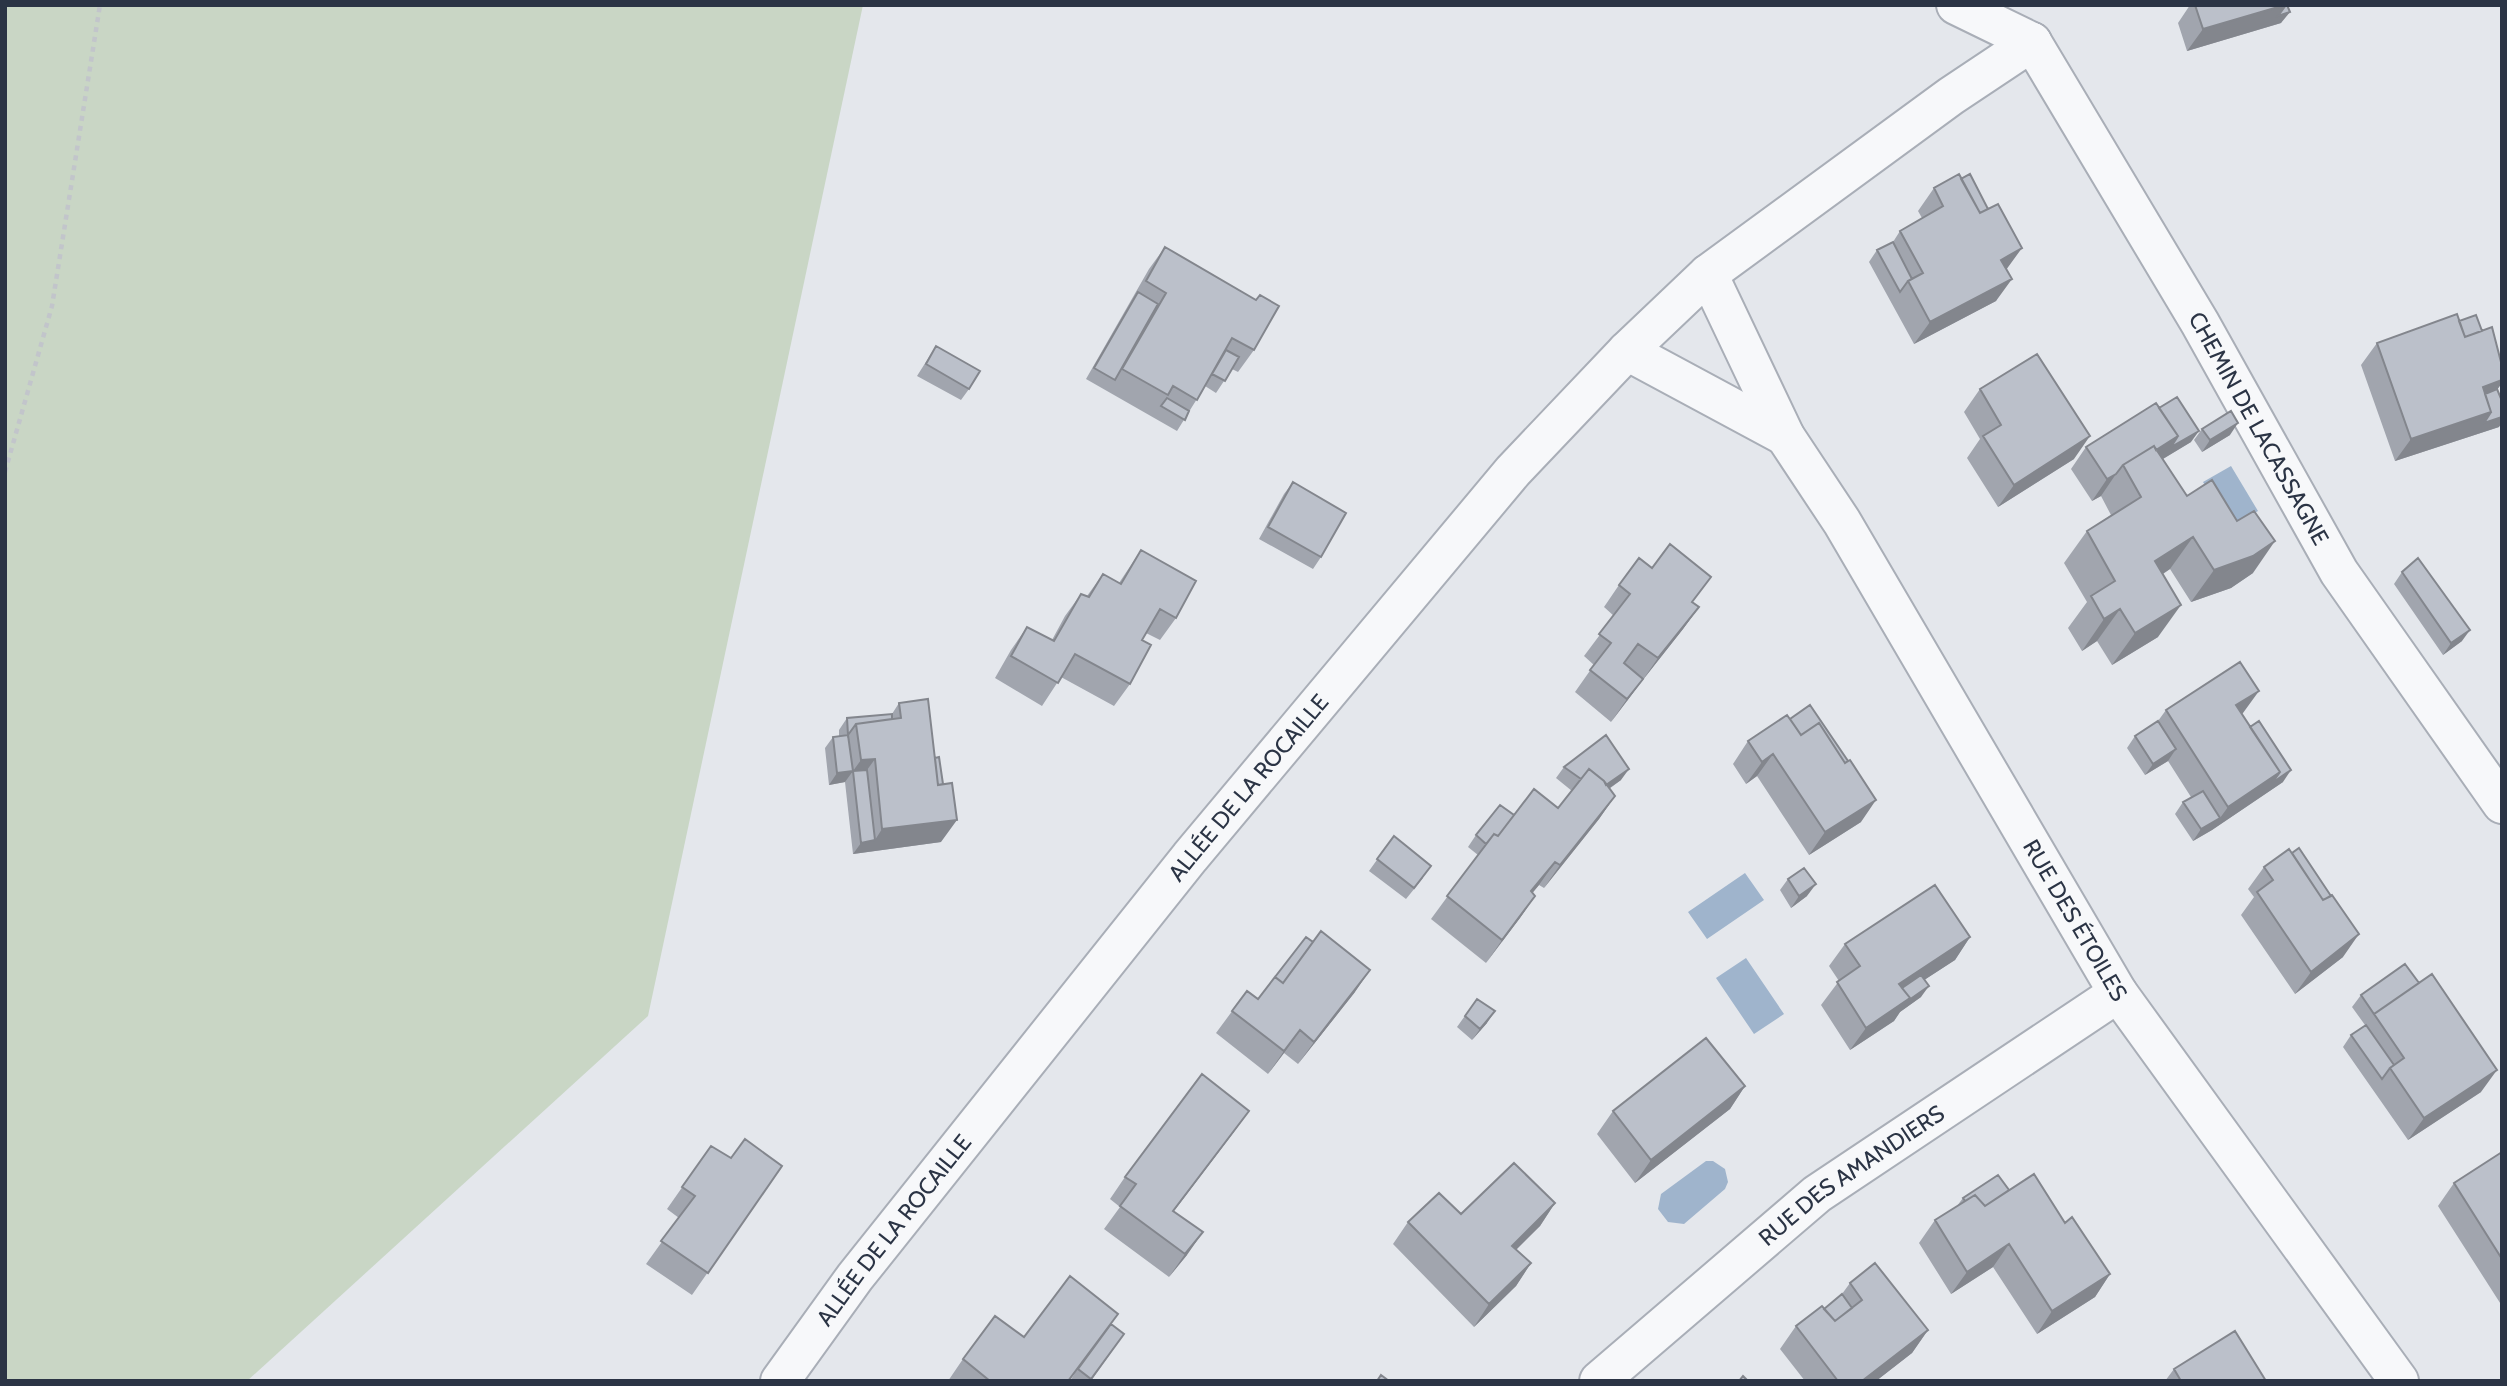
<svg xmlns="http://www.w3.org/2000/svg" width="2507" height="1386" font-family="Cabin,sans-serif">
<rect width="100%" height="100%" fill="#e4e7ec"/>
<path fill="#c9d6c5" d="M5,5H863L648,1016L247,1381H5Z"/>
<path fill="#9fb4cc" d="M2231,466L2258,511L2230,527L2203,482Z
M1745,873L1764,900L1707,939L1688,912Z
M1746,958L1784,1014L1754,1034L1716,978Z
M1706,1161H1713L1725,1169L1728,1182L1725,1189L1684,1224L1668,1222L1658,1209L1661,1194Z"/>
<g fill="none" stroke-linecap="round" stroke-linejoin="round">
<g stroke="#a9aeb7" stroke-width="42">
<g id="minor">
<path d="M1956,5L2032,42"/>
<path id="s1" d="M2032,42L2200,323L2339,572L2502,804"/>
<path id="s2" d="M1708,274L1785,436L1842,522L2118,993L2399,1381"/>
<path d="M1627,351L1785,436"/>
<path id="s3" d="M780,1381L855,1277L1190,857L1513,471L1627,351L1708,274L1951,96L2032,42"/>
<path id="s4" d="M1599,1381L1817,1194L2118,993"/>
</g>
</g>
<path stroke="#c2c5cb" stroke-width="4.5" stroke-dasharray="5 5" stroke-linecap="butt" d="M5,472L52,306L100,5"/>
<use href="#minor" stroke="#f7f8fa" stroke-width="38"/>
</g>
<path fill="#a1a5ae" d="M2190,5H2287L2281,23L2187,51L2178,23Z
M1934,188L2007,270L1996,301L1914,344L1869,262L1877,250L1893,242L1900,231L1922,218L1918,211Z
M1165,247L1254,350L1238,372L1232,369L1216,393L1205,386L1177,431L1086,379L1149,269Z
M2459,321L2482,331L2502,366V383L2497,389L2499,427L2395,461L2361,365L2377,343Z
M936,346L969,389L961,400L917,376Z
M1980,389L2074,459L1998,507L1967,458L1980,439L1964,412Z
M2159,408L2191,442L2163,459L2187,496L2253,573L2231,588L2191,602L2170,569L2163,574L2158,637L2112,665L2097,641L2082,651L2068,628L2087,602L2064,563L2087,531L2111,515L2101,496L2092,501L2071,469L2086,447Z
M2202,429L2230,435L2202,452L2194,440Z
M1293,482L1321,557L1313,569L1259,539L1284,494Z
M1141,550L1176,618L1160,640L1146,633L1142,640L1130,684L1114,706L1061,677L1042,706L995,678L1011,650L1027,627L1052,640L1065,616L1081,594L1087,596L1103,574L1119,583Z
M2402,572L2462,641L2443,655L2394,584Z
M1619,585L1693,602L1699,607L1683,629L1642,681L1611,722L1575,692L1594,665L1584,656L1614,616L1604,607Z
M899,703L941,842L853,854L845,782L829,785L825,748L833,737L839,736V730L847,718L892,714Z
M2166,710L2243,713L2242,714L2283,782L2212,830L2193,841L2175,814L2183,802L2191,797L2168,761L2145,775L2127,748L2135,736L2158,721Z
M1787,715L1861,822L1809,855L1757,776L1746,784L1733,764L1748,741Z
M1564,767L1621,780L1609,789L1615,796L1599,819L1544,888L1539,885L1532,893L1535,896L1486,963L1431,919L1478,855L1468,847L1476,835L1514,815L1558,808L1572,791L1556,778Z
M1394,836L1423,878L1406,899L1369,871Z
M2264,867L2343,957L2295,994L2241,915L2254,897L2248,889Z
M1788,879L1807,896L1791,908L1780,890Z
M1970,937L1955,960L1924,980L1921,997L1900,1012L1894,1021L1850,1050L1821,1005L1839,981L1829,966L1845,944Z
M1247,991L1258,999L1355,992L1298,1064L1284,1053L1268,1074L1216,1033Z
M2361,995L2481,1092L2408,1140L2343,1047L2351,1035L2365,1025L2352,1007Z
M1477,999L1487,1023L1472,1040L1457,1027Z
M1745,1086L1730,1109L1635,1183L1597,1134L1613,1111Z
M1249,1111L1233,1133L1174,1211L1187,1255L1169,1277L1104,1229L1120,1207L1110,1199L1125,1177Z
M711,1146L731,1158L782,1166L692,1295L646,1264L679,1218L667,1209Z
M2502,1152V1306L2438,1206L2454,1183Z
M2009,1190L2065,1223L2110,1274L2095,1297L2037,1334L1993,1267L1951,1294L1919,1243L1935,1220L1957,1206L1963,1198Z
M1555,1203L1540,1226L1516,1249L1531,1263L1516,1286L1474,1327L1393,1244L1408,1222L1461,1214Z
M1850,1283L1928,1330L1912,1353L1876,1381H1805L1780,1349L1796,1326L1824,1309L1842,1294Z
M1111,1324L1124,1334L1091,1381H1070L1075,1373L1069,1381H948L963,1359L1024,1337Z
M2174,1369L2266,1381H2165Z"/>
<path fill="#83868d" d="M2286,5L2290,12L2281,23L2187,51L2203,29Z
M2022,248L2006,270L2001,260Z
M2012,279L1996,301L1914,344L1930,322Z
M2502,380V383L2489,401L2478,405L2483,387Z
M2491,412L2502,417V423L2499,427L2395,461L2411,439Z
M2238,423L2230,435L2202,452L2210,440Z
M2199,431L2191,442L2131,478L2125,468L2178,436Z
M2090,436L2074,459L1998,507L2014,485Z
M2116,474L2101,496L2092,501L2107,479Z
M2193,537L2170,569L2133,593L2155,561Z
M2275,541L2253,573L2231,588L2191,602L2214,570Z
M2181,605L2158,637L2112,665L2135,633Z
M1699,607L1683,629L1642,681L1658,658Z
M2120,609L2097,641L2082,651L2104,619Z
M2470,630L2462,641L2443,655L2451,643Z
M1643,679L1627,701L1611,722L1627,699Z
M2259,691L2243,713L2220,728L2236,705Z
M2176,749L2168,761L2145,775L2153,764Z
M1773,754L1757,776L1746,784L1762,762Z
M875,759L859,781L853,771L845,782L829,785L837,773L853,771L861,760Z
M1629,769L1621,780L1588,803L1596,792Z
M2291,770L2283,782L2212,830L2193,841L2201,829L2220,818L2228,807L2280,772Z
M1615,796L1599,819L1544,888L1560,865Z
M1876,800L1861,822L1809,855L1825,832Z
M957,820L941,842L853,854L861,843L875,840L882,829Z
M1555,862L1539,885L1515,914L1531,891Z
M1816,884L1807,896L1791,908L1799,896Z
M1535,896L1520,918L1486,963L1502,940Z
M2359,934L2343,957L2295,994L2311,972Z
M1970,937L1955,960L1895,999L1899,984Z
M1370,970L1355,992L1298,1064L1314,1042Z
M1929,986L1921,997L1900,1012L1894,1021L1850,1050L1866,1028Z
M1495,1011L1487,1023L1472,1040L1480,1029Z
M1300,1030L1284,1053L1268,1074L1284,1051Z
M2497,1070L2481,1092L2408,1140L2424,1118Z
M1745,1086L1730,1109L1635,1183L1651,1160Z
M1249,1111L1233,1133L1157,1233L1173,1211Z
M1555,1203L1540,1226L1497,1269L1512,1246Z
M1203,1232L1187,1255L1169,1277L1185,1254Z
M2009,1244L1993,1267L1951,1294L1967,1272Z
M1531,1263L1516,1286L1474,1327L1489,1304Z
M2110,1274L2095,1297L2037,1334L2052,1311Z
M1928,1330L1912,1353L1876,1381H1862Z"/>
<path fill="#bbc0ca" stroke="#83868d" stroke-width="2" d="M2195,5H2285L2203,29Z
M2286,5H2287L2290,12L2278,16Z
M1959,174L1980,213L1998,204L2022,248L2001,260L2012,279L1930,322L1908,281L1923,273L1900,231L1943,206L1934,188Z
M1970,174L1988,209L1980,213L1961,179Z
M1893,242L1912,279L1908,281L1900,292L1877,250Z
M1165,247L1256,300L1260,295L1279,306L1254,350L1232,338L1197,400L1173,386L1168,395L1122,369L1166,293L1146,281Z
M1138,292L1158,304L1115,380L1094,368Z
M2457,314L2465,337L2492,327L2502,366V380L2483,387L2491,412L2411,439L2377,343Z
M2476,315L2482,331L2465,337L2459,321Z
M936,346L980,371L969,389L926,364Z
M1226,350L1239,357L1225,381L1212,374Z
M2037,354L2090,436L2014,485L1983,436L2001,425L1980,389Z
M2497,389L2502,401V417L2484,423L2491,412L2485,394Z
M2177,397L2199,431L2171,447L2178,436L2159,408Z
M1167,398L1189,411L1185,420L1161,406Z
M2156,403L2178,436L2156,450L2154,446L2123,465L2116,474L2107,479L2086,447Z
M2231,411L2238,423L2210,440L2202,429Z
M2154,446L2187,496L2212,480L2237,521L2254,511L2275,541L2253,556L2214,570L2193,537L2155,561L2181,605L2135,633L2120,609L2104,619L2091,596L2115,581L2087,531L2141,497L2123,465Z
M1293,482L1346,513L1321,557L1268,527Z
M1670,544L1711,577L1692,602L1699,607L1658,658L1638,644L1624,663L1643,679L1627,699L1590,670L1611,643L1599,634L1630,594L1619,585L1639,558L1652,568Z
M1141,550L1196,581L1176,618L1160,609L1142,640L1151,645L1130,684L1075,654L1058,683L1011,656L1027,627L1054,641L1081,594L1089,597L1103,574L1121,584Z
M2418,558L2470,630L2451,643L2402,572Z
M2240,662L2259,691L2236,705L2280,772L2228,807L2166,710Z
M928,699L938,785L952,783L957,820L882,829L875,759L861,760L856,724L901,718L899,703Z
M1810,705L1848,761L1845,763L1819,723L1801,735L1790,719Z
M892,714V719L856,724L848,735L847,718Z
M1787,715L1801,735L1819,723L1845,763L1850,760L1876,800L1825,832L1773,754L1762,762L1748,741Z
M2158,721L2176,749L2153,764L2135,736Z
M2259,721L2291,770L2272,783L2280,772L2250,727Z
M848,735L853,771L837,773L833,737Z
M1606,735L1629,769L1606,785L1604,781L1589,769L1581,779L1564,767Z
M939,757L943,784L938,785L935,758Z
M1589,769L1604,781L1615,796L1560,865L1555,862L1531,891L1535,896L1502,940L1447,896L1494,834L1498,836L1534,789L1558,808Z
M867,770L875,840L861,843L853,771Z
M2203,791L2220,818L2201,829L2183,802Z
M1500,805L1514,815L1498,836L1494,834L1486,844L1476,835Z
M1394,836L1431,866L1414,888L1377,859Z
M2299,848L2331,896L2323,900L2292,853Z
M2289,849L2323,900L2332,895L2359,934L2311,972L2257,892L2273,880L2264,867Z
M1804,868L1816,884L1799,896L1788,879Z
M1935,885L1970,937L1899,984L1910,998L1866,1028L1837,982L1860,966L1845,944Z
M1321,931L1370,970L1314,1042L1300,1030L1284,1051L1232,1011L1247,991L1258,999L1275,977L1283,983Z
M1306,937L1313,942L1283,983L1275,977Z
M2405,964L2419,983L2374,1014L2361,995Z
M2432,974L2497,1070L2424,1118L2390,1068L2404,1058L2374,1014Z
M1921,975L1929,986L1909,1000L1910,998L1902,988Z
M1477,999L1495,1011L1480,1029L1465,1016Z
M2366,1025L2394,1065L2390,1068L2382,1079L2351,1035Z
M1706,1038L1745,1086L1651,1160L1613,1111Z
M1202,1074L1249,1111L1173,1211L1203,1232L1185,1254L1120,1206L1136,1184L1125,1177Z
M745,1139L782,1166L708,1273L661,1241L695,1196L682,1187L711,1146L731,1158Z
M2502,1152V1259L2454,1183Z
M1514,1163L1555,1203L1512,1246L1531,1263L1489,1304L1408,1222L1439,1193L1461,1214Z
M2034,1174L2065,1223L2072,1217L2110,1274L2052,1311L2009,1244L1967,1272L1935,1220L1975,1195L1985,1206Z
M1998,1175L2009,1190L1985,1206L1975,1195L1965,1201L1963,1198Z
M1875,1263L1928,1330L1862,1381H1838L1796,1326L1822,1306L1835,1321L1862,1300L1850,1283Z
M1070,1276L1118,1314L1068,1381H990L963,1359L995,1316L1024,1337Z
M1842,1294L1852,1308L1835,1321L1824,1309Z
M1111,1324L1124,1334L1091,1379L1078,1369Z
M2235,1331L2266,1381H2181L2174,1369Z
M1381,1375L1389,1381H1377Z
M1743,1376L1748,1381H1739Z"/>
<g text-anchor="middle" dominant-baseline="central" stroke-width="7" stroke-linejoin="round" paint-order="stroke">
<g font-size="23" fill="#2b3445" stroke="#f4f6f9">
<text stroke="none"><textPath href="#s1" startOffset="448">CHEMIN DE LACASSAGNE</textPath></text>
<text stroke="none"><textPath href="#s3" startOffset="756">ALLÉE DE LA ROCAILLE</textPath></text>
<text stroke="none"><textPath href="#s2" startOffset="744">RUE DES ÉTOILES</textPath></text>
<text stroke="none"><textPath href="#s4" startOffset="326">RUE DES AMANDIERS</textPath></text>
<text stroke="none"><textPath href="#s3" startOffset="189">ALLÉE DE LA ROCAILLE</textPath></text>
</g>
</g>
<rect width="2507" height="1386" fill="none" stroke="#2b3445" stroke-width="14"/>
</svg>
